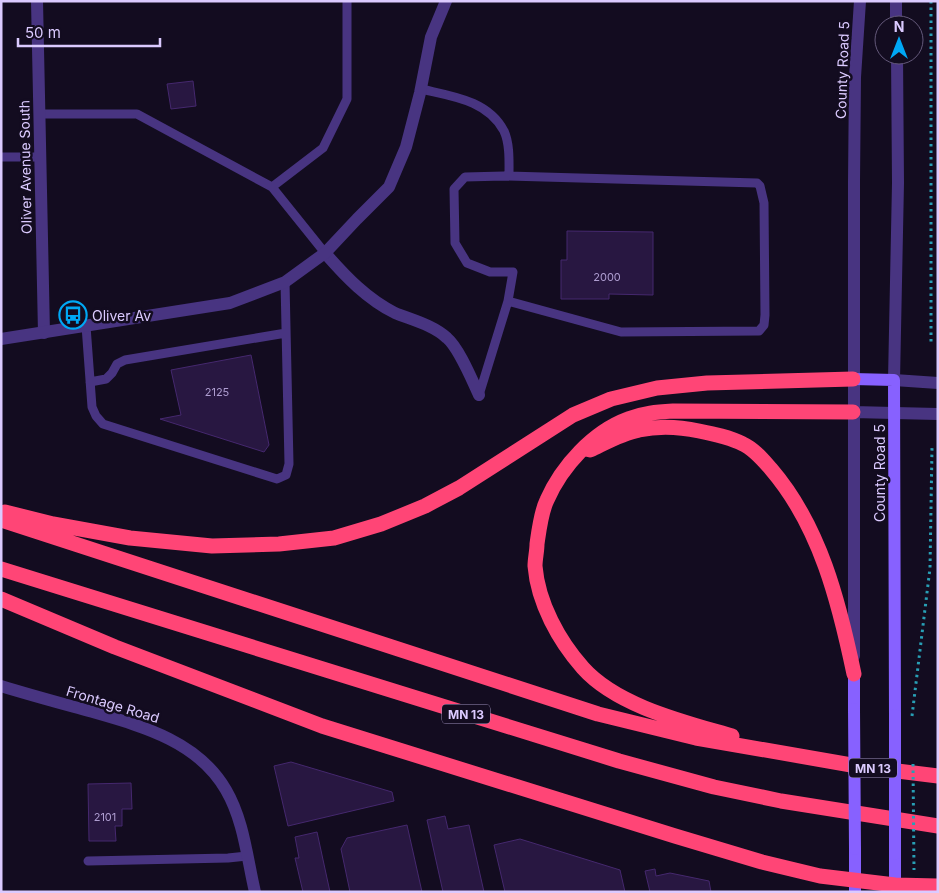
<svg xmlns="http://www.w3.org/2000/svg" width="939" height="893" font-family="Inter,sans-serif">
<rect width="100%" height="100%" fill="#130c20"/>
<path fill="#281741" stroke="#45286e" d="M193,81L196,106L171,109L167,84Z
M567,231L653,232V295L609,294V299H561V260H567Z
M251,355L269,445L264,452L160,419L181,415L171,370Z
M291,762L392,792L394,801L288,826L274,766Z
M131,783L132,809H122V826H115L116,841H89L88,784Z
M445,816L448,829L469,825L484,892H443L427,820Z
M407,825L422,892H350L341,849L347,838Z
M317,832L330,892H303L295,858H299L295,837Z
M520,839L620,870L625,892H505L494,845Z
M655,869L656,876L670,873L709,881L711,892H650L645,871Z"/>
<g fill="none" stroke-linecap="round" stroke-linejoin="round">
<path stroke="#289fb5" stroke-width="3" stroke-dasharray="2.5 4" stroke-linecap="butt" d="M931,1V345
M912,716L930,568L932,448"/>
<path stroke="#483481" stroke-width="9" d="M421,89C451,96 488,100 504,131C510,144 509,162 509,176
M39,114H137L272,187
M1,157H40
M325,253L272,187L323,148L347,99V1
M86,326L92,407L96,416L103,424L277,479L286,475L289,464L285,282
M90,382L106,379L112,373L117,364L125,360L286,333
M479,395L508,301L513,272H490L467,263L455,243L454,189L465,177L504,176L757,183L760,186L764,203L765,315L764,325L759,331L621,332L508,301
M88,861L228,858L247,856"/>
<path stroke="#483481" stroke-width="12" d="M37,1L44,333
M325,253C346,277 367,299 395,313C412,320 433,325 447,338C459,348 472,380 479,395
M894,380L938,383
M894,413L938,414"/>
<path stroke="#483481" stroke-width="12" d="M896,1V25
M1,339L230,303L285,282L325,253L357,219L389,187L406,147L420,93L431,37L446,1
M894,380L898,183L897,55
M853,412L894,413
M854,656V181L855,77L860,1
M1,686C30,695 60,703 89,711C141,726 197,740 226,790C244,821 247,858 255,892"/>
<path stroke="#8761ff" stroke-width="12" d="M853,379L894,380L895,715
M854,674V709
M855,849V892
M895,854V892"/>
<path stroke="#ff4576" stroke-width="15" d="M590,450C605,443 622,433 639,430C658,426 680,427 699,431C714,434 729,437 743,444C754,449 763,460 771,469C820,526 839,602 854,674
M5,512L53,524L130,538L212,546L279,544L334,538L381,524L425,506L459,488L573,415L611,399L657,388L707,383L853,379
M1,520L598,714L696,738L857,766L938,776
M1,569L619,761L714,787L781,801L938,826
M1,599L115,647L322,726L675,836L762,862L820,876L895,885L938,886
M732,736C684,722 617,706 583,668C559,641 538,603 535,566C535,559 537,551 537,544C539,530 541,512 547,500C562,466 593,432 628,419C643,413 657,412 673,411L853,412"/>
<path stroke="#289fb5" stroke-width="3" stroke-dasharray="2.5 4" stroke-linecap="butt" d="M913,764L914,870"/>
<path stroke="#8761ff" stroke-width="12" d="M854,709L855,849
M895,715V854"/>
</g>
<defs>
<g id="bus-ring" transform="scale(1.4375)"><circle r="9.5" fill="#130c20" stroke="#00a8f5" stroke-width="1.5"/><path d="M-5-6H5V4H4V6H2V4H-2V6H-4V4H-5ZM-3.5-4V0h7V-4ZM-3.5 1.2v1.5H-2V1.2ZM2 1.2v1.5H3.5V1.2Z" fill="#00a8f5"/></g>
</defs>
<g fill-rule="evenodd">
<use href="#bus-ring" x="73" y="315"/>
</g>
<g text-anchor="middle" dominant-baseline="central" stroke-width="5" stroke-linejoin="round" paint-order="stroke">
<g font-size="11" fill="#ae9dd0">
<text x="607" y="277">2000</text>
<text x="217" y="392">2125</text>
<text x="105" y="817">2101</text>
</g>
<g fill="#130c20" stroke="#9f91bc" stroke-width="1">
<rect x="442" y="704.5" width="48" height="19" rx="4"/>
<rect x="849" y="758.5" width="48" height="19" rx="4"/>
</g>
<g font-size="12" font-weight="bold" fill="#dbcaff">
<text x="466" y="714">MN 13</text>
<text x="873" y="768">MN 13</text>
</g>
<g font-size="14" fill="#dbcaff" stroke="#130c20">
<text transform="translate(842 70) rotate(-88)">County Road 5</text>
<text transform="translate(25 167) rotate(-91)">Oliver Avenue South</text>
<text transform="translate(879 473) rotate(-90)">County Road 5</text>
<text transform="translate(113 704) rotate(17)">Frontage Road</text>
</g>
<g font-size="14" fill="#dbcaff" stroke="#130c20" text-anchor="start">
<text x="92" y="315">Oliver Av</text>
</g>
</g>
<rect width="939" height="893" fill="none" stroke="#dbcaff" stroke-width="5"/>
<g transform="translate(899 40)"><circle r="24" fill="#130c20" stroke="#635879"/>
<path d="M0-4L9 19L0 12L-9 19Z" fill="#00a8f5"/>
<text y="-8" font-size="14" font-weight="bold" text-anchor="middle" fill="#dbcaff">N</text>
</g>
<path d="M18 38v8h142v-8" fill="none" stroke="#dbcaff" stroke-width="2.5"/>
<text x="25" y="38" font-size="15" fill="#dbcaff" stroke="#130c20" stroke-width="4" paint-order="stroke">50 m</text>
</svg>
